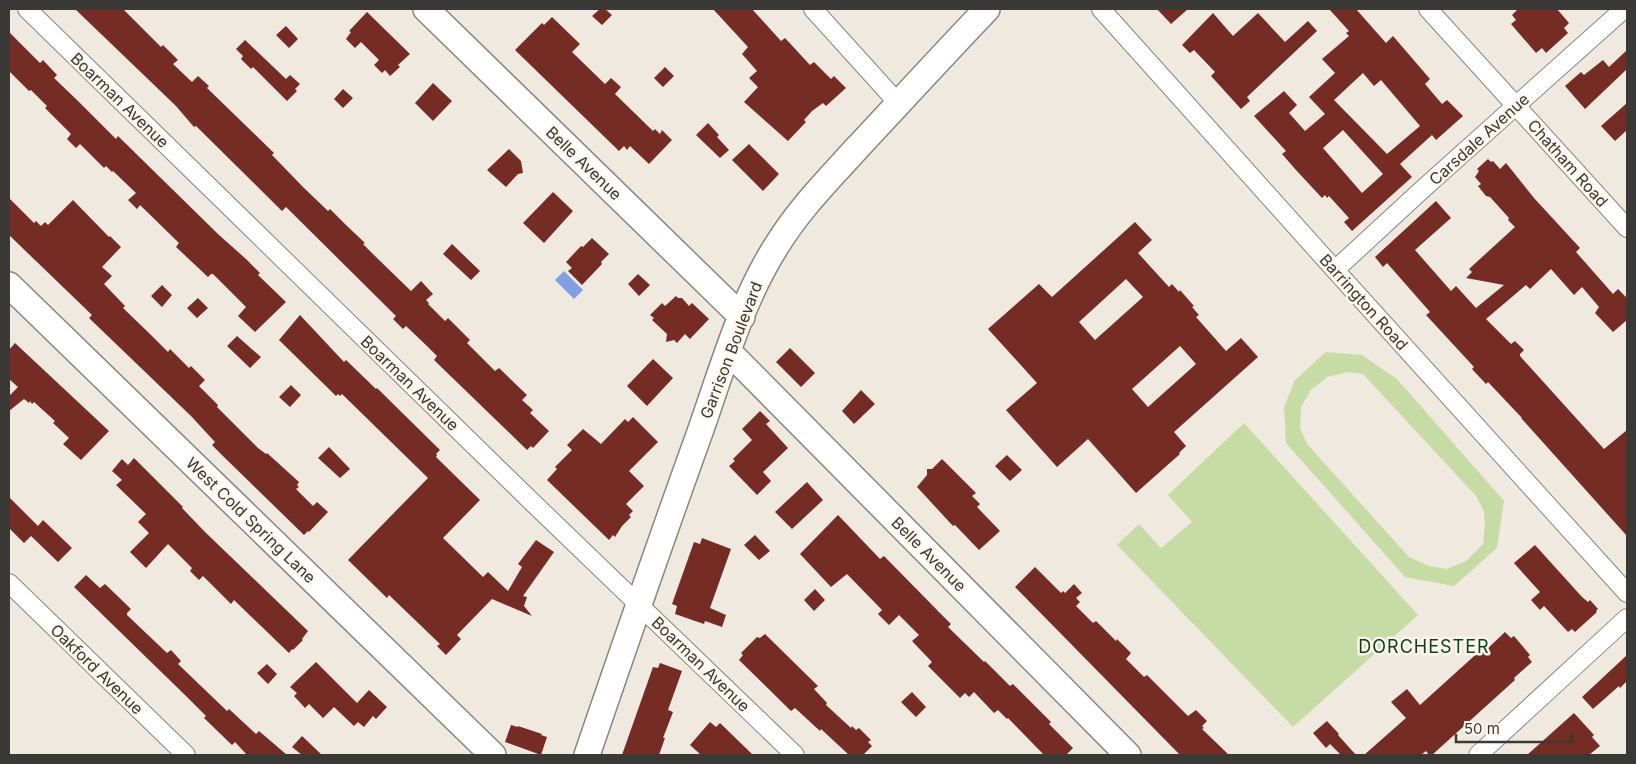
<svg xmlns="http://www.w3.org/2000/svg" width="1636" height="764" font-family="Inter,sans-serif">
<rect width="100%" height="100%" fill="#efe9e0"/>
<path fill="#c7dba4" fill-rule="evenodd" d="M1326,352L1362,355L1397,379L1504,501L1497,548L1454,586L1405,577L1286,443L1284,407L1295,380ZM1347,372L1363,374L1476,496L1484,511L1485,526L1483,544L1466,561L1447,569L1429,566L1409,557L1307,444L1300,428L1301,407L1311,390L1327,377Z
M1244,423L1418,615L1293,727L1117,545L1139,524L1161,548L1192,522L1168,495Z"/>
<path fill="#81a0e3" d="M564,271L583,290L574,299L555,280Z"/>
<path fill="#752c24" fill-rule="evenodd" d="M75,9H123L161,47L163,45L178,60L173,64L192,82L198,76L209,86L207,88L274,153L272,155L303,187L328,211L330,209L346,225L365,243L363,244L377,258L411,291L421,281L433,294L426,300L429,303L428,304L445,321L448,318L470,340L467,343L495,371L499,368L527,395L522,400L533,410L530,413L549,431L533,448L531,446L527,450L434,360L437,356L427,346L406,326L403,329L393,319L396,316L286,207L282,211L196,126L194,127L176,106Z
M600,9H605L612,15L602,25L592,16Z
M713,9H752L781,41L785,38L810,65L814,62L831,79L834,76L846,88L826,106L823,103L812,111L804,120L806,122L788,141L744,102L758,87L749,78L757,71L742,54L748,47Z
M1157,9H1188L1171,24Z
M1329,9H1356L1386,43L1393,36L1430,79L1425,84L1442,104L1447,100L1463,116L1436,140L1432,135L1400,164L1412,177L1352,231L1344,222L1349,218L1329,196L1327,198L1325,195L1322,198L1296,170L1282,154L1286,151L1254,116L1284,91L1297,105L1289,113L1305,131L1325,114L1309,97L1335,73L1322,59L1349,36L1346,33L1349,31ZM1363,73L1374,86L1381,80L1420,126L1387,154L1334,100ZM1343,130L1383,174L1362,193L1323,148Z
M1518,9H1557L1569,23L1564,28L1568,33L1546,53L1542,48L1536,53L1511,24L1516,20L1512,15Z
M367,12L410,54L398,65L400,67L390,76L385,70L382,73L374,65L379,60L361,42L355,48L346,39L351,32L349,31Z
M1213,13L1233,36L1258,13L1285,42L1308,21L1317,31L1247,97L1250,101L1241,109L1211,76L1215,72L1194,50L1190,53L1182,45Z
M552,17L580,44L572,52L605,84L611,78L621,87L615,94L653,131L655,129L660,134L662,130L672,140L649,164L630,146L627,150L624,146L619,151L515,50L542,23L544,25Z
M286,26L298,39L289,48L276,35Z
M9,32L40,63L43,60L57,75L54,78L77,100L116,139L118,136L219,235L246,259L260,273L258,275L286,302L255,332L238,316L246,307L213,274H211L208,277L176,247L179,243L140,205L137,209L128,200L136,193L113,171L112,172L106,166L104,168L80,144L76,148L67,139L71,134L45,108L47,106L31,90L29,91L9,71Z
M245,40L286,79L290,75L300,84L295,89L297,91L287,101L253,67L251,69L241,59L243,56L236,49Z
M1627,50V69L1585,109L1565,86L1581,72L1584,75L1603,60L1609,67Z
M665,67L674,76L663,87L654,78Z
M433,83L452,101L433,121L415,103Z
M343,89L353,98L343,108L334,99Z
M1627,103V130L1615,141L1601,126Z
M708,123L719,135L717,137L729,150L720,158L696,135Z
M749,144L779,174L763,191L732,160Z
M509,149L521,161L523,173L518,174L506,187L487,170Z
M1488,159L1491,162L1493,161L1500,169L1506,163L1534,198L1580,248L1576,252L1613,294L1618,289L1627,298V320L1613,332L1595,313L1599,307L1582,287L1574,295L1551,269L1530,289L1526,285L1486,319L1511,344L1515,341L1524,350L1520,354V356L1604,449L1627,430V536L1521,418H1522L1488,382L1486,384L1472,369L1474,367L1426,315L1430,312L1387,263L1383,267L1375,257L1436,201L1451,218L1415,250L1451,291L1456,286L1476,308L1504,285L1466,278L1472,272L1469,269L1515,227L1508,220L1509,218L1490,197L1486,196L1478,186L1481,184L1475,177L1479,171L1477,169Z
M553,192L573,211L544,243L523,223Z
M9,198L34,223L36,221L41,226L45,222L48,225L73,200L109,237L110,236L121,247L102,267L112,276L104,284L125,306L123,308L150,334L168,352L170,349L189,368L191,366L205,380L199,386L218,405L217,407L258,448L266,454L267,453L299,482L297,485L299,487L296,489L313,506L317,502L328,512L309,532L308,531L304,535L226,459L212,445L215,442L191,416L89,318L92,315L9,235Z
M1135,222L1152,240L1138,253L1169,287L1172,284L1179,292L1180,290L1194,306L1192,307L1199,315L1196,317L1226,351L1241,338L1258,357L1174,432L1186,446L1179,453L1180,454L1136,493L1088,439L1057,467L1006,410L1037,383L988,329L1039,284L1052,297ZM1126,279L1143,297L1095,340L1079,322ZM1180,346L1196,364L1148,407L1132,389Z
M592,238L609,254L601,262L602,264L582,285L568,271L572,268L566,262L581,246L583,247Z
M452,244L480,271L471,280L443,254Z
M638,274L650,285L639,296L628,284Z
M162,285L172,295L162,307L151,296Z
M676,296L678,298H682L689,306L692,303L709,319L690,339L685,334L677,343L674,340L666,342L667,334L652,320L654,318L650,315L662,303L665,306Z
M198,298L208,308L197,318L187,308Z
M300,315L344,362L346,360L376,389L377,388L440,450L436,454L437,455L436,457L480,500L443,538L483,577L488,572L508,591L522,567L518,564L536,540L554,552L523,596L527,597L524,606L532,616L492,599L457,635L461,639L446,655L437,646L440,644L389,595L387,598L348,560L428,478L342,394L340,396L338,394L336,396L279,340Z
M237,336L261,357L250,368L227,346Z
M15,343L109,431L81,460L63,444L69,438L53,423L55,421L34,402L32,404L30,401L29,403L24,399L9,411V396L18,387L9,379V350Z
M790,348L815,373L801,387L776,362Z
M653,359L673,378L647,406L627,386Z
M291,385L301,395L290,407L279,397Z
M861,390L875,404L854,424L842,411Z
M760,411L770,421L766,424L788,448L763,472L771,481L757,495L729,466L735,461L733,459L752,440L742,429Z
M633,417L658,442L629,471L644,486L626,504L633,511L629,515L631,517L622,526L615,537L613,535L609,540L547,480L557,469L555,467L572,450L567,445L583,429L601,444L625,419L628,422Z
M329,447L350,469L340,478L318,458Z
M1007,455L1022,470L1010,481L995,466Z
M134,458L183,507L182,508L205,532L308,631L302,639L303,640L293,650L292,649L289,653L234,600L231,604L203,576L199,580L190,571L192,568L168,544L146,568L130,552L149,533L138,522L146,514L116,485L122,480L112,471L122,459L128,465Z
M942,459L976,493L972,496L980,504L977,507L1000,531L979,550L955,525L953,526L917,487L927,475V469H932Z
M807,482L823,500L792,529L775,512Z
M9,497L38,526L43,520L72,548L58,562L31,536L24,543L9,528Z
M838,515L880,559L884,556L937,610L951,624L948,627L984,662L985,661L1010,686L1013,684L1051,722L1049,724L1073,748L1066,755H1044L1008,718L1007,719L998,710L994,713L974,692L969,697L965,693L960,698L928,666L932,662L912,641L919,635L899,615L889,625L878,614L882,610L847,574L831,587L800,554Z
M755,535L770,551L759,560L744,545Z
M702,538L731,549L710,608L726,615L722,627L705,621L704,624L675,614L677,606L672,604L694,542L700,544Z
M1535,545L1582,597L1588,602L1590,600L1598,609L1596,611L1597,612L1575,632L1572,629L1568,632L1544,606L1540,610L1531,600L1540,592L1514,563Z
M1035,567L1061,593L1063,591L1065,593L1074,584L1082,593L1076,598L1080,602L1076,606L1093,623L1096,621L1116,641L1117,639L1131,653L1126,659L1144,677L1147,675L1188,716L1196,710L1207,721L1202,726L1204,728L1202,729L1229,755H1180L1015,587Z
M86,575L100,588L105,584L131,609L127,613V615L167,653L171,650L181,661L178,664L227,711L229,709L256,734L259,731L287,755H247L235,742L232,745L204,718L206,716L187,697L74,587Z
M815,589L825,600L814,611L804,600Z
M1505,632L1511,638L1514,636L1530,655L1528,657L1532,662L1514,678L1515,680L1432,755H1429L1426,751L1421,755H1364L1406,718L1391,702L1407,689L1420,705L1483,648L1485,651Z
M765,634L818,686L814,689L827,703L826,705L851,728L852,726L856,730L859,728L871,740L868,742L872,746L863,755H849L821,729L820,731L795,708L791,711L739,660L743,655L741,653L757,637L760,638Z
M1627,655V681L1620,688L1619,686L1593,709L1582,697Z
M316,662L357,703L369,690L387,707L376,719L373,716L364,727L358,722L354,726L334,707L323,718L309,704L305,708L294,696L297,693L290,687Z
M660,663L682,671L668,710L673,712L663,738H665L659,755H622L653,667L658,668Z
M267,664L277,674L268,684L257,673Z
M912,692L926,707L916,717L901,702Z
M1574,713L1594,735L1592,737L1600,746L1589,755H1527Z
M1327,721L1339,734L1338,735L1356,755H1341L1330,744L1326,748L1313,733Z
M710,722L716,727L720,723L753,755H701L690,745Z
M511,725L518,727V726L542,734L541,735L547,737L541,755L505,742Z
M302,736L322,755H302L292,747Z"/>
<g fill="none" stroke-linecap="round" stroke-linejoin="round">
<g stroke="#8b857d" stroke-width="20">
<path id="street" d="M27,9L531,501L795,755
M813,9L898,103
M1101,9L1335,270L1627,593
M1428,9L1627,228
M1335,270L1425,187L1624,9
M9,583L186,755
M1478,755L1627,618"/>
</g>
<g stroke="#8b857d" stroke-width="28">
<path id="secondary" d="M426,9L742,317
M9,285L493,755
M729,352L1128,755
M587,755C624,647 661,540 700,432C722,370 741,301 777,245C799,209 829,179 857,148C900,102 943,55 987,9"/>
</g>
<use href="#street" stroke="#fff" stroke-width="18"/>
<use href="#secondary" stroke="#fff" stroke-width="25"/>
</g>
<g text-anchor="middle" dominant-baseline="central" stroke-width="5" stroke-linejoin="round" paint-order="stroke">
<g font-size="16" fill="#3b3935" stroke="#fdf6ed">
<text transform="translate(120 100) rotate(44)">Boarman Avenue</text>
<text transform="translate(1479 139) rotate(-42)">Carsdale Avenue</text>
<text transform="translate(584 163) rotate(44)">Belle Avenue</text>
<text transform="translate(1568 163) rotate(48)">Chatham Road</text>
<text transform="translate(1364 302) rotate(48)">Barrington Road</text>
<text transform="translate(731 350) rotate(-69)">Garrison Boulevard</text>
<text transform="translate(410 383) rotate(44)">Boarman Avenue</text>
<text transform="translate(251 520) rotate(44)">West Cold Spring Lane</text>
<text transform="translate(929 554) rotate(45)">Belle Avenue</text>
<text transform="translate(701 664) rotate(44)">Boarman Avenue</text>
<text transform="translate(97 669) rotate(44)">Oakford Avenue</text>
</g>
<g font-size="18" letter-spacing="1" fill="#0c3f1c" stroke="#fdf6ed">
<text x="1424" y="646">DORCHESTER</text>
</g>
</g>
<rect width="1636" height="764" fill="none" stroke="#3b3935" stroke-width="20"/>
<path d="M1456 734v8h116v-8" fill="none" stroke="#3b3935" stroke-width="2.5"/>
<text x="1464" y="734" font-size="15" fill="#3b3935" stroke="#fdf6ed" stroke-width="4" paint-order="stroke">50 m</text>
</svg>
